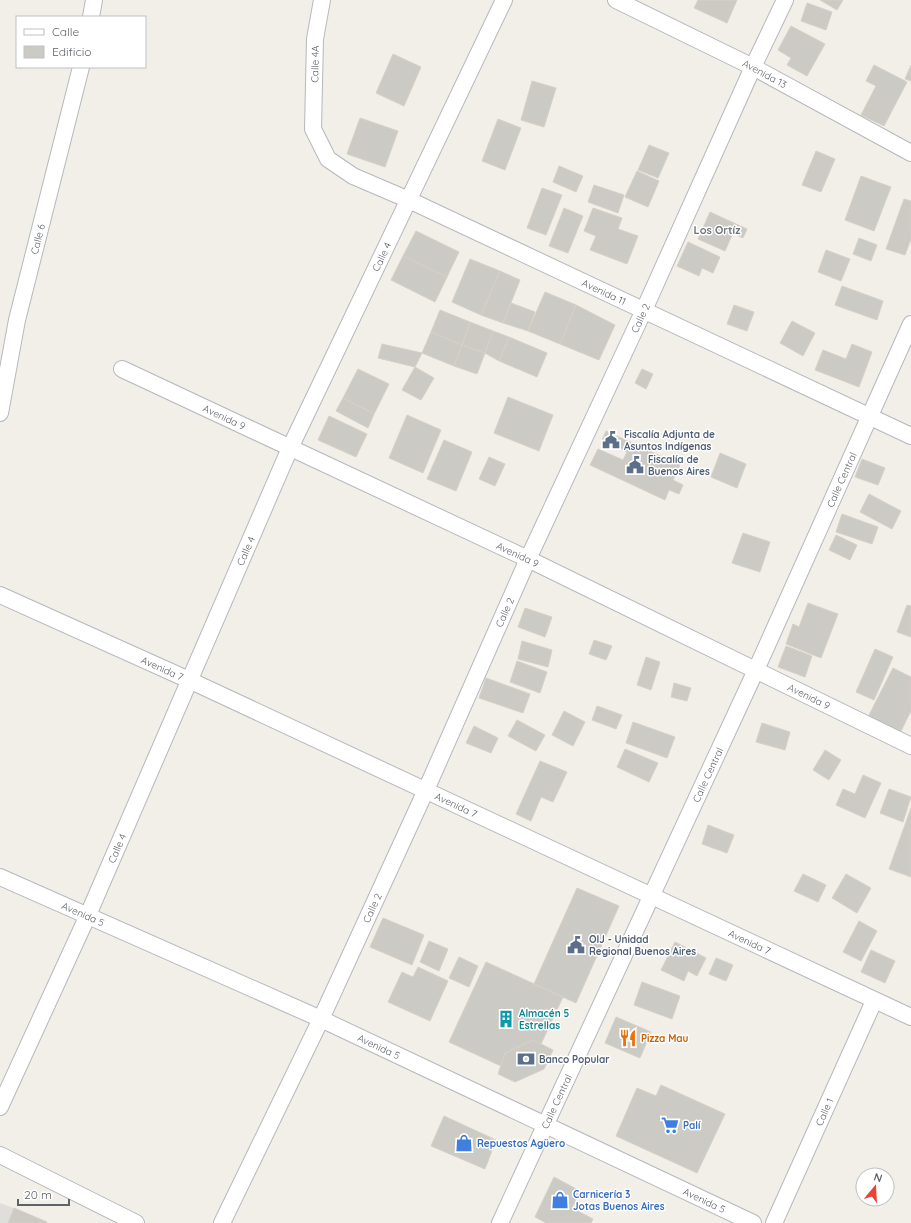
<svg xmlns="http://www.w3.org/2000/svg" width="911" height="1223" font-family="Quicksand,sans-serif">
<rect width="100%" height="100%" fill="#f1efe8"/>
<path fill="#e0deda" d="M0,1203L14,1208L8,1223H0Z"/>
<path fill="#cccac5" stroke="#d6d1c6" d="M698,0H737L727,23L694,8Z
M820,0H843L837,10Z
M807,3L832,12L826,30L801,21Z
M791,26L825,44L807,76L787,65L791,58L778,50Z
M393,54L421,67L404,106L376,93Z
M874,65L907,82L884,126L861,115L876,86L866,81Z
M911,65V81L905,79Z
M532,81L556,88L544,127L521,120Z
M360,118L398,131L385,167L347,154Z
M498,119L521,128L505,170L482,161Z
M649,145L669,153L658,178L638,170Z
M816,151L835,159L821,192L802,185Z
M559,166L583,176L576,192L553,182Z
M637,171L659,181L648,207L625,197Z
M861,176L891,187L874,231L845,220Z
M594,185L624,195L618,213L588,202Z
M542,188L562,195L546,235L527,228Z
M904,199L911,201V239L905,255L886,249Z
M564,208L583,216L568,253L549,246Z
M593,208L622,218L618,229L638,236L627,264L590,250L596,236L584,231Z
M710,212L747,229L743,238L733,233L725,251L698,239Z
M416,231L459,252L447,277L403,256Z
M859,238L877,245L871,261L853,254Z
M688,242L720,257L713,273L702,268L699,276L677,266Z
M826,250L850,259L841,281L818,272Z
M403,256L447,277L435,302L391,280Z
M470,259L500,271L481,315L452,302Z
M500,271L520,280L503,323L481,315Z
M842,286L883,301L877,320L835,305Z
M545,292L576,305L560,344L528,331Z
M511,303L535,312L528,331L503,323Z
M576,305L615,325L599,360L560,344Z
M734,305L754,312L747,331L727,324Z
M440,310L470,322L462,345L431,332Z
M792,321L815,333L803,356L780,343Z
M470,322L493,331L485,353L462,345Z
M493,331L509,337L499,361L485,353Z
M431,332L462,345L454,366L422,353Z
M509,337L547,353L537,377L499,361Z
M382,344L422,353L415,367L378,358Z
M852,344L872,352L859,387L815,370L823,350L846,359Z
M462,345L485,353L477,374L454,366Z
M415,367L434,378L421,400L402,390Z
M358,369L389,384L374,414L343,398Z
M642,369L653,374L646,389L635,383Z
M508,397L553,415L539,451L494,433Z
M343,398L374,414L368,428L336,411Z
M407,415L441,430L423,473L389,458Z
M329,416L367,434L356,457L318,440Z
M606,431L680,465L673,480L683,485L679,494L669,490L665,500L590,465L598,449L623,460L627,452L602,440Z
M444,440L472,452L456,491L427,479Z
M720,453L746,464L737,488L711,477Z
M489,457L505,464L495,486L479,479Z
M862,459L885,468L878,485L855,477Z
M869,494L901,511L892,529L860,512Z
M842,514L878,527L872,544L836,532Z
M743,533L770,542L760,572L732,563Z
M836,535L857,545L850,560L829,550Z
M808,603L838,614L821,658L786,644L793,624L799,627Z
M907,605L911,606V637L897,632Z
M525,608L552,617L545,637L518,627Z
M594,640L612,646L606,660L589,654Z
M522,641L552,650L548,667L518,659Z
M786,646L812,656L805,677L778,667Z
M875,649L893,657L874,700L856,692Z
M646,657L660,662L651,690L637,685Z
M517,661L547,672L540,693L510,682Z
M893,668L911,677V711L899,735L867,719Z
M486,678L530,694L523,713L479,698Z
M674,683L691,688L687,701L671,697Z
M597,706L622,715L616,729L592,720Z
M564,711L585,722L573,746L552,735Z
M517,720L545,735L536,751L508,736Z
M633,722L675,737L667,758L626,743Z
M762,723L790,732L785,750L756,742Z
M474,726L498,738L491,753L466,743Z
M625,749L658,763L649,782L617,767Z
M825,750L841,760L829,780L813,770Z
M540,761L567,772L553,802L541,797L531,821L516,814Z
M863,775L881,783L865,818L836,805L843,789L855,794Z
M889,789L911,797L903,822L880,813Z
M911,808V877L889,869Z
M708,825L734,835L727,853L702,844Z
M803,874L826,885L818,902L794,891Z
M846,874L871,888L857,913L832,898Z
M577,888L619,906L576,1003L534,984Z
M383,918L424,935L412,965L370,947Z
M859,921L877,931L861,961L843,952Z
M429,941L448,949L439,971L420,962Z
M675,942L706,958L697,976L688,971L684,981L661,970Z
M871,950L895,961L885,983L861,972Z
M459,957L478,966L469,987L449,978Z
M716,958L733,965L726,981L709,974Z
M486,962L563,997L541,1044L533,1040L505,1053L501,1066L449,1042Z
M418,967L448,981L430,1021L388,1002L402,972L413,977Z
M642,982L680,996L672,1019L634,1005Z
M616,1017L651,1032L640,1058L605,1043Z
M533,1040L553,1050L544,1069L515,1082L498,1074L505,1053Z
M661,1085L725,1114L697,1173L616,1136L637,1088L656,1096Z
M444,1116L496,1140L485,1169L431,1146Z
M554,1177L580,1191L572,1208L593,1219L591,1223H546L535,1217Z
M14,1208L47,1222V1223H8Z"/>
<g fill="none" stroke-linecap="round" stroke-linejoin="round">
<g stroke="#b5b8bc" stroke-width="18">
<g id="minor">
<path id="s1" d="M322,0L315,39L313,129L328,159L353,176L409,200L911,436"/>
<path id="s2" d="M616,0L753,67L911,153"/>
<path d="M91,17L94,0"/>
<path id="s3" d="M122,369L528,559L911,746"/>
<path id="s4" d="M0,413L17,320L81,67"/>
<path id="s5" d="M0,595L189,680L911,1017"/>
<path id="s6" d="M0,877L321,1019L753,1223"/>
<path id="s7" d="M0,1107L88,915L290,448L504,0"/>
<path d="M0,1155L136,1223"/>
<path id="s8" d="M222,1223L321,1019L426,790L528,559L644,310L753,67L785,0"/>
<path id="s9" d="M500,1223L756,670L911,324"/>
<path id="s10" d="M774,1223L874,1001"/>
</g>
</g>
<use href="#minor" stroke="#fff" stroke-width="16"/>
</g>
<defs>
<g id="civic-bare" transform="scale(1.38)"><path d="M-.6-6.5H3V-4.5H.6V-3L4-1V1h2V6H-6V1h2V-1L-.6-3ZM-1.2 2.5V6h2.4V2.5Z" fill="#5c6f8a" stroke="#fff" stroke-width="2.5" paint-order="stroke"/></g>
<g id="building-bare" transform="scale(1.38)"><path d="M-4-6H4V6H1V3H-1V6H-4ZM-2.5-4.3h1.7v1.8h-1.7ZM.8-4.3h1.7v1.8H.8ZM-2.5-1h1.7V.8h-1.7ZM.8-1h1.7V.8H.8Z" fill="#0f9aa8" stroke="#fff" stroke-width="2.5" paint-order="stroke"/></g>
<g id="restaurant-bare" transform="scale(1.38)"><path d="M-5-6h1v4h1v-4h1v4h1v-4h1v5L-1.5 .5V6h-2V.5L-5-1ZM5-6V6H3V1.5H1.5Q1.5-4 5-6Z" fill="#e8710a" stroke="#fff" stroke-width="2.5" paint-order="stroke"/></g>
<g id="bank-bare" transform="scale(1.38)"><path d="M-6-4H6V4H-6ZM0-2.3a2.3 2.3 0 1 0 0 4.6a2.3 2.3 0 1 0 0-4.6Z" fill="#5c6f8a" stroke="#fff" stroke-width="2.5" paint-order="stroke"/></g>
<g id="supermarket-bare" transform="scale(1.38)"><path d="M-6-5.5h2.5l.6 2H6L4.5 2H-2.5L-4.4-4H-6ZM-1.5 3.2a1.3 1.3 0 1 0 .1 0ZM3 3.2a1.3 1.3 0 1 0 .1 0Z" fill="#3f7fe0" stroke="#fff" stroke-width="2.5" paint-order="stroke"/></g>
<g id="shop-bare" transform="scale(1.38)"><path d="M-5-2.5h2.3a2.7 3.5 0 0 1 5.4 0H5L5.5 6h-11ZM-1.5-2.5h3a1.5 2.3 0 0 0-3 0Z" fill="#3f7fe0" stroke="#fff" stroke-width="2.5" paint-order="stroke"/></g>
</defs>
<g fill-rule="evenodd">
<use href="#civic-bare" x="611" y="440"/>
<use href="#civic-bare" x="635" y="465"/>
<use href="#civic-bare" x="576" y="945"/>
<use href="#building-bare" x="506" y="1019"/>
<use href="#restaurant-bare" x="628" y="1038"/>
<use href="#bank-bare" x="526" y="1059"/>
<use href="#supermarket-bare" x="670" y="1125"/>
<use href="#shop-bare" x="464" y="1143"/>
<use href="#shop-bare" x="560" y="1200"/>
</g>
<g text-anchor="middle" dominant-baseline="central" stroke-width="3" stroke-linejoin="round" paint-order="stroke">
<g font-size="10" fill="#5f6368" stroke="#fff">
<text transform="translate(315 64) rotate(-89)">Calle 4A</text>
<text stroke="none"><textPath href="#s2" startOffset="166">Avenida 13</textPath></text>
<text stroke="none"><textPath href="#s4" startOffset="178">Calle 6</textPath></text>
<text stroke="none"><textPath href="#s7" startOffset="932">Calle 4</textPath></text>
<text stroke="none"><textPath href="#s1" startOffset="470">Avenida 11</textPath></text>
<text stroke="none"><textPath href="#s8" startOffset="997">Calle 2</textPath></text>
<text stroke="none"><textPath href="#s3" startOffset="113">Avenida 9</textPath></text>
<text stroke="none"><textPath href="#s9" startOffset="818">Calle Central</textPath></text>
<text stroke="none"><textPath href="#s7" startOffset="608">Calle 4</textPath></text>
<text stroke="none"><textPath href="#s3" startOffset="437">Avenida 9</textPath></text>
<text stroke="none"><textPath href="#s8" startOffset="673">Calle 2</textPath></text>
<text stroke="none"><textPath href="#s5" startOffset="178">Avenida 7</textPath></text>
<text stroke="none"><textPath href="#s3" startOffset="761">Avenida 9</textPath></text>
<text stroke="none"><textPath href="#s9" startOffset="494">Calle Central</textPath></text>
<text stroke="none"><textPath href="#s5" startOffset="502">Avenida 7</textPath></text>
<text stroke="none"><textPath href="#s7" startOffset="284">Calle 4</textPath></text>
<text stroke="none"><textPath href="#s8" startOffset="349">Calle 2</textPath></text>
<text stroke="none"><textPath href="#s6" startOffset="91">Avenida 5</textPath></text>
<text stroke="none"><textPath href="#s5" startOffset="826">Avenida 7</textPath></text>
<text stroke="none"><textPath href="#s6" startOffset="415">Avenida 5</textPath></text>
<text stroke="none"><textPath href="#s9" startOffset="134">Calle Central</textPath></text>
<text stroke="none"><textPath href="#s10" startOffset="122">Calle 1</textPath></text>
<text stroke="none"><textPath href="#s6" startOffset="775">Avenida 5</textPath></text>
</g>
<g font-size="10" font-weight="bold" fill="#4e5e75" stroke="#fff" text-anchor="start">
<text x="624" y="434">Fiscalía Adjunta de<tspan x="624" dy="12">Asuntos Indígenas</tspan></text>
<text x="648" y="459">Fiscalía de<tspan x="648" dy="12">Buenos Aires</tspan></text>
<text x="589" y="939">OIJ - Unidad<tspan x="589" dy="12">Regional Buenos Aires</tspan></text>
<text x="539" y="1059">Banco Popular</text>
</g>
<g font-size="10" font-weight="bold" fill="#0d838f" stroke="#fff" text-anchor="start">
<text x="519" y="1013">Almacén 5<tspan x="519" dy="12">Estrellas</tspan></text>
</g>
<g font-size="10" font-weight="bold" fill="#c56008" stroke="#fff" text-anchor="start">
<text x="641" y="1038">Pizza Mau</text>
</g>
<g font-size="10" font-weight="bold" fill="#366cbe" stroke="#fff" text-anchor="start">
<text x="683" y="1125">Palí</text>
<text x="477" y="1143">Repuestos Agüero</text>
<text x="573" y="1194">Carnicería 3<tspan x="573" dy="12">Jotas Buenos Aires</tspan></text>
</g>
<g font-size="11" font-weight="bold" fill="#70757a" stroke="#fff">
<text x="717" y="230">Los Ortíz</text>
</g>
</g>
<rect x="16" y="16" width="130" height="52" fill="#ffffff" stroke="#bfc1c3"/>
<rect x="24" y="29" width="20" height="6" fill="#ffffff" stroke="#bfc1c3"/>
<text x="52" y="36" font-size="12" fill="#5f6368">Calle</text>
<rect x="24" y="46" width="20" height="12" fill="#cccac5" stroke="#bfc1c3"/>
<text x="52" y="56" font-size="12" fill="#5f6368">Edificio</text>
<g transform="translate(875 1187) rotate(18)"><circle r="19" fill="#ffffff" stroke="#bfc1c3"/>
<path d="M0-3L7 15L0 10L-7 15Z" fill="#ea4335"/>
<text y="-6" font-size="11" font-weight="bold" text-anchor="middle" fill="#5f6368">N</text>
</g>
<path d="M18 1199v6h51v-6" fill="none" stroke="#5f6368" stroke-width="2"/>
<text x="24" y="1199" font-size="12" fill="#5f6368" stroke="#ffffff" stroke-width="3" paint-order="stroke">20 m</text>
</svg>
